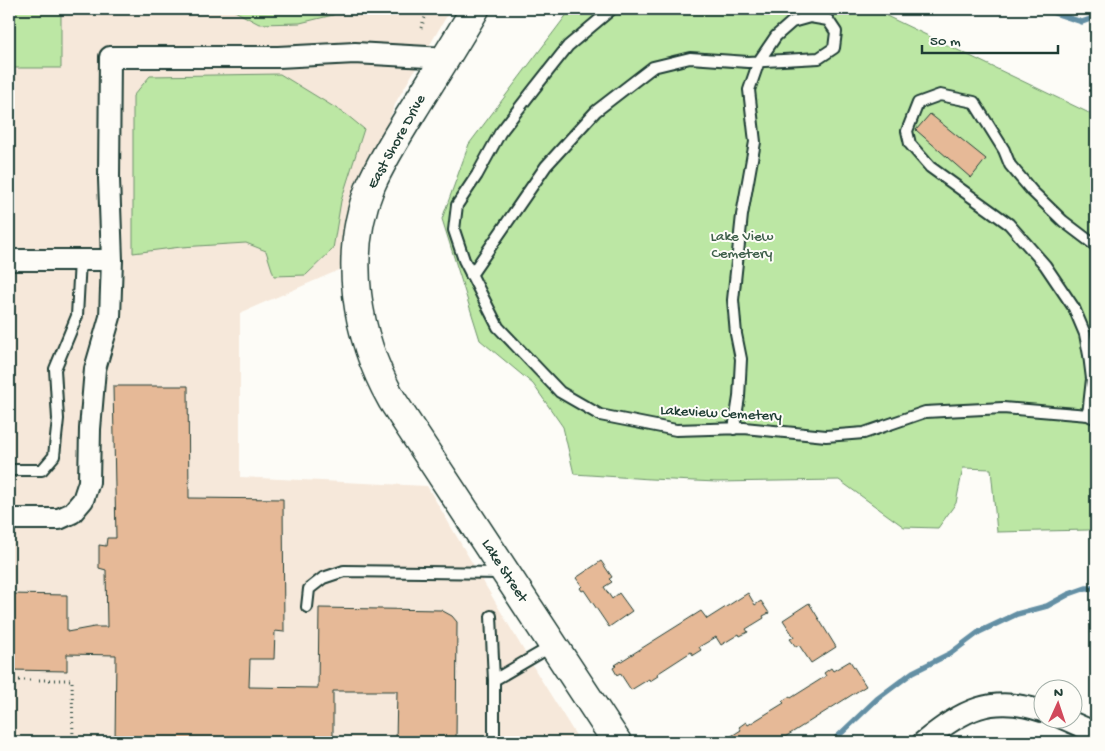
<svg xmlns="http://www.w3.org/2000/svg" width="1105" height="751" font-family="'Gochi Hand',sans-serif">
<rect width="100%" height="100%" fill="#fdfcf7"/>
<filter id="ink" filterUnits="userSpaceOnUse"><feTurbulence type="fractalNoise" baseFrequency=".02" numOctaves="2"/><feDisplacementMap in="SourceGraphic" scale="10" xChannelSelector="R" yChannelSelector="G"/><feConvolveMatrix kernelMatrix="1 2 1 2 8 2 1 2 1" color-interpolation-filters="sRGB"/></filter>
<g filter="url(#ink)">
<path fill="#f6e8da" d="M9,9H451L397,100L354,205L344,268L240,313V477L427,486L537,673L580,742H9Z"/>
<path fill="#bce7a4" stroke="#6e926c" d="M9,9H61V68H9Z
M231,9H343L333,15L300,23L259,24Z
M571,9H872L1087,112L1096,118V527L1088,530L997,532L991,469L963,468L956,503L938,528L904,527L839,480L717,482L650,479L574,474L563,427L533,384L480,340L442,219L469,144Z
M280,74L347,115L364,129L341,201L333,249L306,275L274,276L266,251L246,243L181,247L133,253V96L150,76Z"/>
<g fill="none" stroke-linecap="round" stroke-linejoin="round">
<path stroke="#638fa4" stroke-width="5.5" d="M1042,9L1082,22L1096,17
M832,742L877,699L913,672L951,653L979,632L1017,614L1047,606L1069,594L1086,588H1096"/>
</g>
<path fill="#e6b997" stroke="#1f3d34" d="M930,114L986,159L971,178L916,130Z
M113,386H188L189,498L283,499L284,632L275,631L274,659H250L249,687L318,688L319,608L441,610L452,616L457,622L456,742H396L397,691H333V742H115L116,655L67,654V671L9,670V594L67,595V632L94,627H107L106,570L99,568V545L106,546L107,538H116Z
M601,561L612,577L609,579L612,582L604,587L612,599L619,593L632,611L609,627L584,590L582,591L580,588L582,586L576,578Z
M748,593L755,605L761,601L769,613L763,616L764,618L746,629L748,632L740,636L739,634L721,645L716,637L699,647L701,650L693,655L691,652L657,674L658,676L650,681L649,679L631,690L620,673L617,675L613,668L616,666L615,665L701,611L707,619Z
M809,603L836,647L811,663L799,645L796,647L790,639L794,637L783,620Z
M850,661L866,686L777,742H722L741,730L739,727L746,722L748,725L784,703L782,701L790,696L791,698L826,676L824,673L831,668L833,671Z"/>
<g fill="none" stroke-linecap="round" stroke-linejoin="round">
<g stroke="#1f3d34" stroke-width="14">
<path id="lane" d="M612,9L568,46L534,89L500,133L477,175L457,205L454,230L464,260L498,327L560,392L600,415L676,430L744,428L826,436L864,433L925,412L1003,408L1088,415L1096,419
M471,275L546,166L596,111L653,67L690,58L748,62L819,58L834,48L836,32L828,20L810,17L792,22L776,36L759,61L749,90L755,142L742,215L733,300L736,334L741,359L739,397L734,429
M1088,415L1092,379L1089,355L1085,334L1074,308L1045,265L1009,224L930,167L910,144L907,131L918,103L940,95L974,102L1004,150L1010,165L1032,191L1063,221L1096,246
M9,470H42L54,456L58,419L55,369L77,316L80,260
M307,607L309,589L323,578L344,571L502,573
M491,616L494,680
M494,742V680L552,646"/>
</g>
<g stroke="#1f3d34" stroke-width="24">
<path id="street" d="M9,260H112
M9,519H59L72,513L83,500L89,482L90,429L95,369L110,317L112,260L109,179L110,57H278L355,53L445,58
M1062,718L1096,733
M923,742C963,710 991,694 1042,711"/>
</g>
<g stroke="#1f3d34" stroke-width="31">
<path id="secondary" d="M475,9C455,44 433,78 412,112C397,136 382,160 371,185C342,255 356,336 392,400L617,742"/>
</g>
<path stroke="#1f3d34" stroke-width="3" stroke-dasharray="1 4" stroke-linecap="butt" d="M421,28L428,9
M9,680H72L73,742"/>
<use href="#lane" stroke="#fdfcf7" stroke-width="10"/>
<use href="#street" stroke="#fdfcf7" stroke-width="20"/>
<use href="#secondary" stroke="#fdfcf7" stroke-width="28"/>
</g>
</g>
<g text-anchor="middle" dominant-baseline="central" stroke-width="4" stroke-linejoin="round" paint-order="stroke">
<g font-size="15" fill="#1f3d34" stroke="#fdfcf7">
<text transform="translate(397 142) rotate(-61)">East Shore Drive</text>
<text transform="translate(721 414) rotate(3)">Lakeview Cemetery</text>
<text transform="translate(504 571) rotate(57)">Lake Street</text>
</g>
<g font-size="15" fill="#3e5f4a" stroke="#fdfcf7">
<text x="742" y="237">Lake View<tspan x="742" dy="17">Cemetery</tspan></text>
</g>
</g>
<rect width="1105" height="751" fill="none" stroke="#fdfcf7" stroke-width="30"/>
<rect x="15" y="15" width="1075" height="721" fill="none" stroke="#1f3d34" stroke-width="2" filter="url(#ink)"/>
<g transform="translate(1058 704) rotate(3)"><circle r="24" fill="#fdfcf7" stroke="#a4b0a9"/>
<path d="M0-4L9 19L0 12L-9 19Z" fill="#d1495b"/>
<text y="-8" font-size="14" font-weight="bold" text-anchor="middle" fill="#1f3d34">N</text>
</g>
<path d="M922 45v8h136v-8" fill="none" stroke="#1f3d34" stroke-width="2.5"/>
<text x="930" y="45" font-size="15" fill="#1f3d34" stroke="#fdfcf7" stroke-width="4" paint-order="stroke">50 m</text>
</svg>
